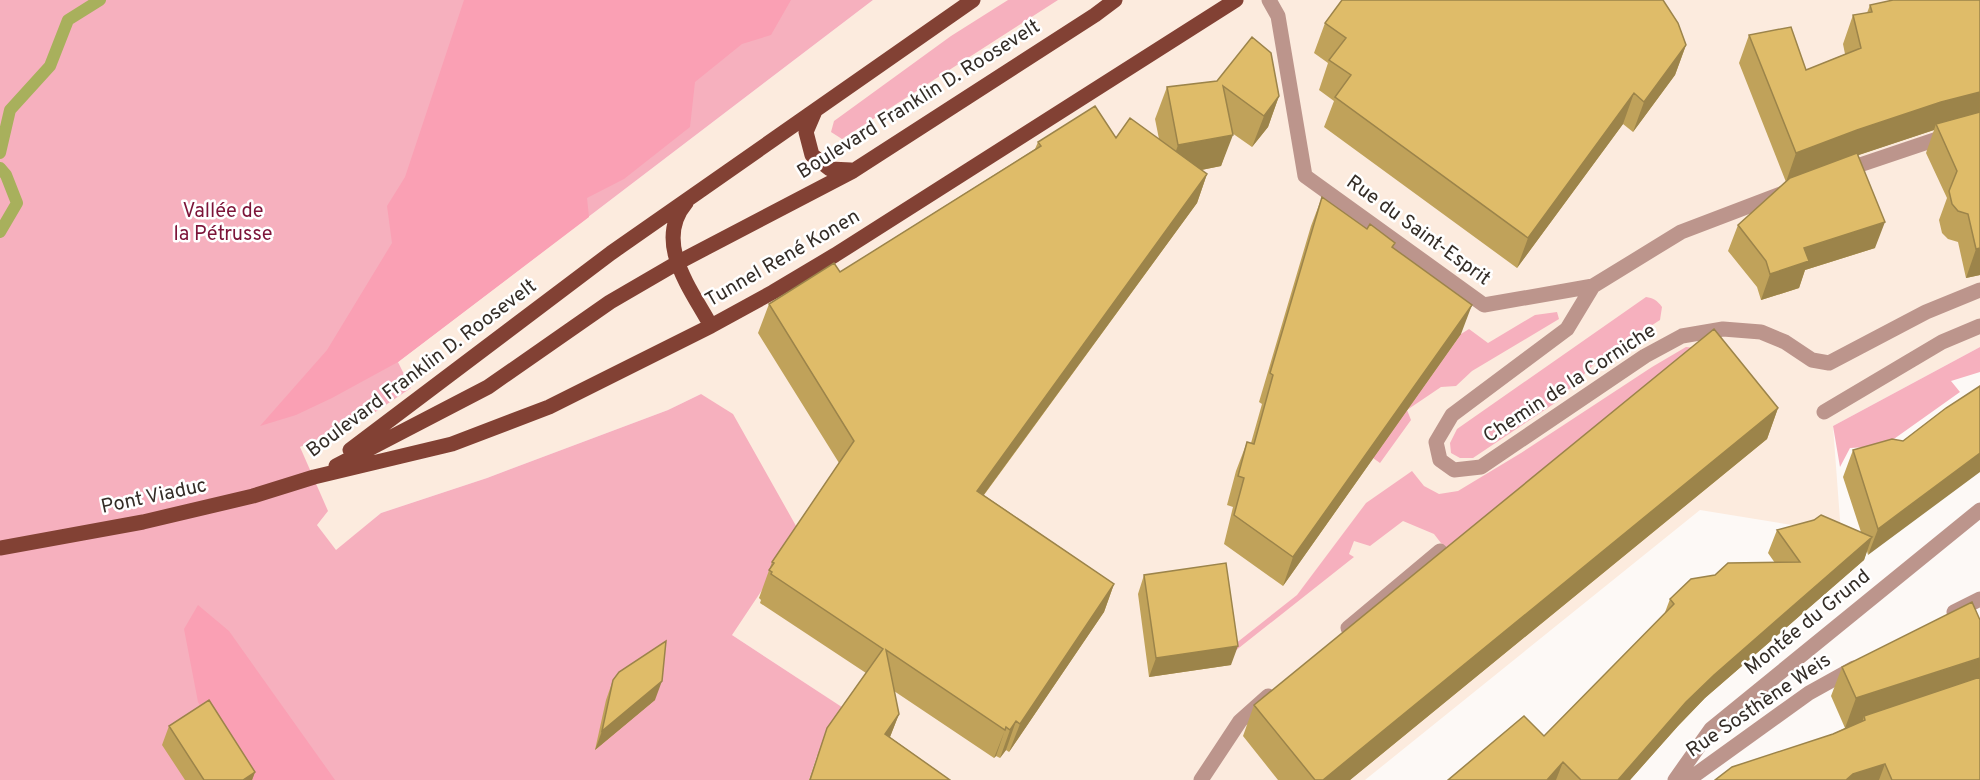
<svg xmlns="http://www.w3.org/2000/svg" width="1980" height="780" font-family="Overpass,sans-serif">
<rect width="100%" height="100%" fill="#fdf9f6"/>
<path fill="#fcebde" d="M873,0H1980V347L1833,426L1841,533L1700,510L1365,780H809L849,712L732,635L701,394L668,410L487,478L381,513L336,551L317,525L300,447L368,417L411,388L398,362Z"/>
<path fill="#f6b0be" d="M0,0H873L398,362L411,388L368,417L300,447L328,511L317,525L336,550L381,513L487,478L668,410L701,394L733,414L800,533L732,635L851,713L817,756L809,780H0Z
M1008,0H1058L842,139L831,132L834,121L951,36Z
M1646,297C1653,298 1657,300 1662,307L1660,320L1597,361L1558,401L1473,458H1460L1451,453L1450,443L1457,429Z
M1557,312L1559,319L1472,371L1456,386L1441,387L1407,410L1411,420L1380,463L1373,458L1461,334L1469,329L1488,343L1535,315Z
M1686,347L1697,348L1451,556L1434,534L1403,521L1370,546L1354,541L1349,554L1354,557L1230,655V648L1297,595L1366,503L1412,471L1424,486L1439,494L1458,491L1521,453L1652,367Z
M1980,347V372L1951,381L1960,392L1884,446L1850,448L1840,467L1833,426Z"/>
<path fill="#faa0b4" d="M464,0H791L771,35L742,44L695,82L690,127L624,179L587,198L589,217L398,362L332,398L296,415L260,426L327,350L392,243L387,206L405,177Z
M198,605L229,631L335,780H243L198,702L184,629Z"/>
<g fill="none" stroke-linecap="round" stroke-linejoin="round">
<path stroke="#a8b05c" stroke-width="12" d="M0,153L10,110L50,66L68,20L100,0
M0,168L6,175L17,203L0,232"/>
<path stroke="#bc958c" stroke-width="15" d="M1269,0L1278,16L1305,176L1484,305L1593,286L1681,232L1786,192
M1842,171L1934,140L1980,128
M1593,286L1567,329L1452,415L1436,442L1440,460L1454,470L1481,467L1645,356L1682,336L1723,329L1761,332L1785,342L1812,360L1829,363L1926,312L1980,290
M1824,412L1942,342L1980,326
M1954,612L1980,599
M1348,628L1440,551
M1201,780L1240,721L1268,696
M1675,780L1711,729L1980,510
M1688,780L1809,693L1854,668"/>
<path stroke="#824134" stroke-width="15" d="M815,111L806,132L812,155L830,169L851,170
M686,203C653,242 691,289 711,326
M350,450L611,253L973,0
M336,466L488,387L610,302L677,263L853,171L1095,15L1115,0
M0,548L143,522L253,496L314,477L452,444L549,407L711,326L773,292L835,255L1236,0"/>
</g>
<path fill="#c0a25a" d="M1980,0V275L1966,278L1958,242L1948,239L1942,233L1939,220L1947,198L1926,153L1934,130L1858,155L1875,248L1805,270L1799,288L1761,300L1757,287L1728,251L1738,225L1786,182L1739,63L1749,35L1806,70L1845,54L1843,44L1853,15L1867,13L1870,5Z
M1325,23L1686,45L1675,75L1633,132L1623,124L1517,268L1324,127L1334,101L1319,90L1328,63L1314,53Z
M1217,81L1279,96L1268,127L1252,147L1232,133L1221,166L1201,170L1207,174L1197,203L984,495L1114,584L1104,612L1009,752L1006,750L1000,758L996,756L994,758L894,691L899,714L890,737L950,780H809L827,728L866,673L760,603L761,600L759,598L772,562L839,463L758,333L769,304L840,272L1035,149L1038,142L1116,138L1159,139L1155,119L1167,87Z
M1322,197L1367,229L1395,243L1393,248L1461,334L1283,586L1224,544L1233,507L1227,505L1236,471L1247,442L1251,443L1262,404L1259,402L1311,226Z
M1778,408L1767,439L1350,780H1278L1243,736L1254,705Z
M1946,408L1868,555L1867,551L1864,560L1705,698L1678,726L1630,780H1448L1544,736L1664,615L1670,599L1775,563L1768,553L1777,530L1861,532L1843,477L1853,450L1903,441Z
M1144,575L1231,665L1149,677L1138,594Z
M1842,667L1980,780H1715L1833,734L1845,728L1831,696Z
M613,680L655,700L595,750L606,700Z
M169,726L255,772L252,780H185L162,745Z"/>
<path fill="#9c844a" d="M1686,45L1675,75L1633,132L1644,102Z
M1980,92V119L1936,124L1934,130L1847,159L1786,182L1796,153L1857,130L1941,102Z
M1634,93L1623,124L1517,268L1528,238Z
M1279,96L1268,127L1252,147L1264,116Z
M1233,135L1221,166L1167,177L1178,145Z
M1207,174L1197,203L966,519L977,491Z
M1885,222L1875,248L1805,270L1799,288L1761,300L1770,274L1804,248Z
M1980,248V275L1966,278L1976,249Z
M1472,305L1461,334L1283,586L1293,557Z
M1778,408L1767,439L1350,780H1323Z
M1980,453V472L1868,555L1878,529Z
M1872,537L1864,560L1705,698L1678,726L1630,780H1618L1686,702L1714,675Z
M1114,584L1104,612L1009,752L1020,724Z
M1238,646L1231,665L1149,677L1156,658Z
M1980,658V685L1865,720L1864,716L1862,723L1845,728L1856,698Z
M662,681L655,700L595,750L602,731Z
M899,714L888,742L885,734Z
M1016,721L1006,750L1000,758L1010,730Z
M1006,727L996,756L994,758L1005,730Z
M1563,762L1556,780H1547Z
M1885,764L1879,780H1846L1853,774Z
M255,772L252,780H243Z"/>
<path fill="#dfbc69" stroke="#9c844a" stroke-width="1.5" d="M1342,0H1663L1678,23L1686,45L1644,102L1634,93L1528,238L1335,97L1351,75L1329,60L1346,38L1325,23Z
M1893,0H1980V92L1941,102L1857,130L1796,153L1749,35L1791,27L1806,70L1861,48L1853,15L1872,12L1870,5Z
M1252,37L1271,53L1279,96L1264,116L1223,86L1233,135L1178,145L1167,87L1217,81Z
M1095,106L1116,138L1130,118L1207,174L977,491L1114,584L1020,724L1016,721L1010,730L1006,727L1005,730L886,650L899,714L885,734L950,780H810L827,728L883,649L771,574L772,572L769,570L774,563L772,562L854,441L769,304L834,263L840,272L1041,146L1038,142Z
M1980,112V248L1976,249L1968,214L1958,211L1952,204L1949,191L1957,171L1936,124Z
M1857,153L1885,222L1804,248L1809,261L1770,274L1766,261L1738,225L1790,178Z
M1322,197L1367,229L1370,224L1395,243L1392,247L1472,305L1293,557L1234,515L1244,478L1238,476L1247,442L1254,444L1273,375L1270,373Z
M1714,329L1778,408L1323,780H1315L1254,705Z
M1980,386V453L1878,529L1853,450L1892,439L1903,441L1946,408Z
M1821,515L1872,537L1714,675L1686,702L1618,780H1581L1563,762L1547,780H1448L1524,716L1544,736L1674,604L1670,599L1691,579L1715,575L1728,563L1800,562L1777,530L1814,520Z
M1226,563L1238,646L1156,658L1144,575Z
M1972,602L1980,620V658L1856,698L1842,667Z
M666,641L662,681L602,731L613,680L619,672Z
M1980,677V780H1892L1885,764L1853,774L1846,780H1715L1732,767L1833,734L1865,720L1864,716Z
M209,700L255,772L243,780H204L169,726Z"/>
<g text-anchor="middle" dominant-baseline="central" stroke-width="5" stroke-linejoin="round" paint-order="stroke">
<g font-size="20" fill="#342d27" stroke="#fff">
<text transform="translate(919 100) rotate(-32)">Boulevard Franklin D. Roosevelt</text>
<text transform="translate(1418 231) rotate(36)">Rue du Saint-Esprit</text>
<text transform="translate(783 259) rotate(-30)">Tunnel René Konen</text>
<text transform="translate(422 369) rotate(-37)">Boulevard Franklin D. Roosevelt</text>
<text transform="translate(1570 384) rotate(-33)">Chemin de la Corniche</text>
<text transform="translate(154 497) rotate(-12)">Pont Viaduc</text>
<text transform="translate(1808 623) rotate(-39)">Montée du Grund</text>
<text transform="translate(1759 706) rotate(-34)">Rue Sosthène Weis</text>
</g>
<g font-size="20" fill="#7c1439" stroke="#fff">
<text x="223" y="212">Vallée de<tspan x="223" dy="23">la Pétrusse</tspan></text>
</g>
</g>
</svg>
